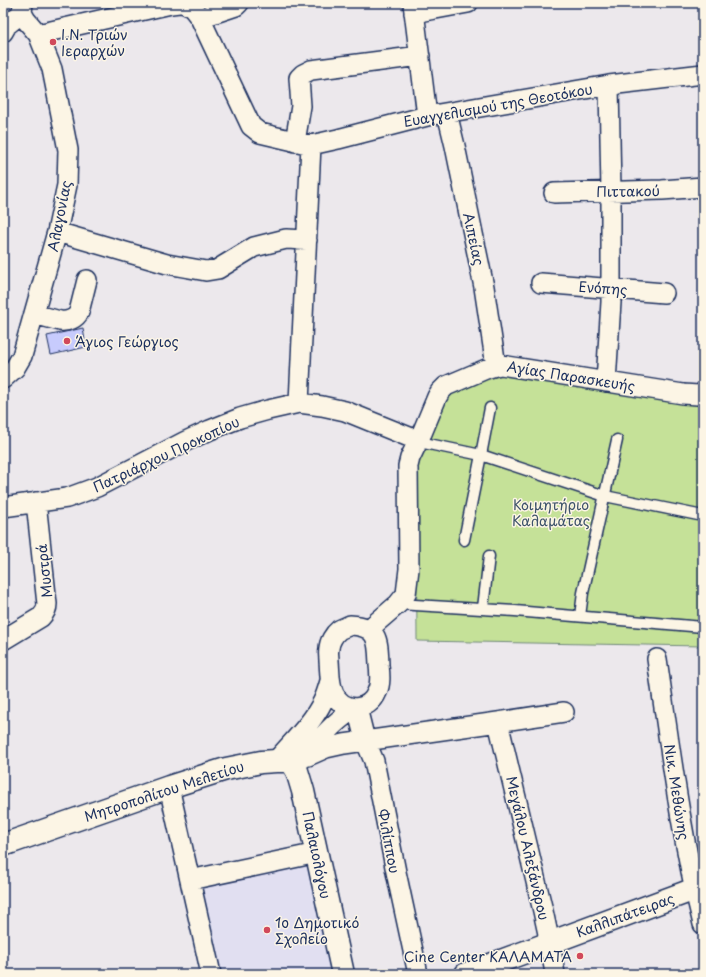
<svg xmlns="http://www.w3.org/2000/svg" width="706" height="977" font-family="'Playpen Sans',sans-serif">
<rect width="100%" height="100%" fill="#ece8ec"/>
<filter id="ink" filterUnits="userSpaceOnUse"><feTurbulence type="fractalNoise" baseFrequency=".025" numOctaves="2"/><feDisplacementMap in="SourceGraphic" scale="8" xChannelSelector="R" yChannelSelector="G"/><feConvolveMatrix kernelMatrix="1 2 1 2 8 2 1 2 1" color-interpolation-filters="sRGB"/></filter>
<g filter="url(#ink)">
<path fill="#e1dff1" d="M308,864L332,974H221L202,886Z"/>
<path fill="#c5e198" stroke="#70887b" d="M505,374L674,400L703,405V646L417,641L416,465L448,394L487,378Z"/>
<path fill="#c7cbfd" stroke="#1b2f5e" d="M83,328L86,347L51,355L47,336Z"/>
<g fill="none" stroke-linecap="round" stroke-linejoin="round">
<g stroke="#1b2f5e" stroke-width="13">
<path id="service" d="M419,441L424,443L481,455L605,496L703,516
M464,540L481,455L490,408
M398,604L515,611L703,627
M483,608L489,556
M580,616L583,593L617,440"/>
</g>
<g stroke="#1b2f5e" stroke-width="22">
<path id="minor" d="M182,3C192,6 194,10 200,18L251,126L260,133L311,145L338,139L427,116L609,85L703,74
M413,3L427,116
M414,13L468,3
M200,18L236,6L239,3
M3,32L7,25L22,13
M38,34L171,4L179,3
M447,113L455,146L484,287L496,366
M295,142L301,106L299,78L303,74L311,70L420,56
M554,193L662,190L703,187
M57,232L167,264L206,271L218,269L254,247L286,239L307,240
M541,283L664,293
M34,314L60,321C67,322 76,319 79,312L87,280
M3,379L15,368L22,356L57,232L67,185L68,150L52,69L38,34L26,20L22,13L23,3
M606,382L611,302V192L609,85
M299,403L311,145
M3,507L67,498L97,487L184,442L210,430L240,418L268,410L299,403L322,406L345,411L419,441
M350,625C379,626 378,641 379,665C380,674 381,684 377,692C369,712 344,713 334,694C329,683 330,672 329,661C329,657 328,652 329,649C329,642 334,634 339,630C342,628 347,627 350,625Z
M369,629L398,604L406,594L409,569L408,466L410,458L422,433L437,397L440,392L446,386L486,369L496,366L501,365L683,394L698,395L703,393
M3,640L41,617C45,613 47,610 47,604L36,502
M657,659C670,748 681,837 703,924
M498,722L543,911L550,943L555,974
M308,756L326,748L344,744L498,722L564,712
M302,759C319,741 335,719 357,708L365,740L374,761L396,872L418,974
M276,761C292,742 312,724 323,701C326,695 328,688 330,681
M169,787L211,974
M190,880L317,853"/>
</g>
<g stroke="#1b2f5e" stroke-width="25">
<path id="tertiary" d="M466,974L703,886"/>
</g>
<g stroke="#1b2f5e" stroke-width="25">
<path id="secondary" d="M3,845L169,787L226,769L261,762L276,761H291L297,771L303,791L343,974"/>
</g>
<use href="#service" stroke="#fcf5e5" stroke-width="10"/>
<use href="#minor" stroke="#fcf5e5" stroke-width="19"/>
<use href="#tertiary" stroke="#fcf5e5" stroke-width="22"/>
<use href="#secondary" stroke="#fcf5e5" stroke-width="22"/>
</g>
</g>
<g fill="#d1495b" stroke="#fcf5e5" stroke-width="1.5">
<circle cx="53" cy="42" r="4"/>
<circle cx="67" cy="341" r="4"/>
<circle cx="267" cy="930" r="4"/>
<circle cx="580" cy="956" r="4"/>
</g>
<g text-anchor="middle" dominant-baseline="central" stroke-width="3" stroke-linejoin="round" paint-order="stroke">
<g font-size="14" fill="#1b2f5e" stroke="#fcf5e5" text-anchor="start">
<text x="61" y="34">Ι.Ν. Τριών<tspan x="61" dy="16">Ιεραρχών</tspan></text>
<text x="75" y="341">Άγιος Γεώργιος</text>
<text x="275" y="922">1o Δημοτικό<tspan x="275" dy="16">Σχολείο</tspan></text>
<text x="572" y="956" text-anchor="end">Cine Center ΚΑΛΑΜΑΤΑ</text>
</g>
<g font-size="14" fill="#1b2f5e" stroke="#fcf5e5">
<text transform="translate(498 105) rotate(-10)">Ευαγγελισμού της Θεοτόκου</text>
<text transform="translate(628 191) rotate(-1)">Πιττακού</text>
<text transform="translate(59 216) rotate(-79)">Αλαγονίας</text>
<text transform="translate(474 239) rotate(78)">Αιπείας</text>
<text transform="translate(603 288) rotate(4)">Ενόπης</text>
<text transform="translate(571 376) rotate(9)">Αγίας Παρασκευής</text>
<text transform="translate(166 454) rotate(-25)">Πατριάρχου Προκοπίου</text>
<text transform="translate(44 571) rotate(-96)">Μυστρά</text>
<text transform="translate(164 791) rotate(-18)">Μητροπολίτου Μελετίου</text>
<text transform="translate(677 792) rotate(81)">Νικ. Μεθώνης</text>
<text transform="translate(389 841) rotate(79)">Φιλίππου</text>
<text transform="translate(528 848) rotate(77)">Μεγάλου Αλεξάνδρου</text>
<text transform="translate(317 855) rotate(78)">Παλαιολόγου</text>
<text transform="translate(625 915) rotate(-20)">Καλλιπάτειρας</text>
</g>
<g font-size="14" fill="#3d536a" stroke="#fcf5e5">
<text x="551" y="504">Κοιμητήριο<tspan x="551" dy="16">Καλαμάτας</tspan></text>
</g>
</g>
<rect width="706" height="977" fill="none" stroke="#fcf5e5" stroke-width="16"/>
<rect x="8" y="8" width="690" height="961" fill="none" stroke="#1b2f5e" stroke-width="1.5" filter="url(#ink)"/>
</svg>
